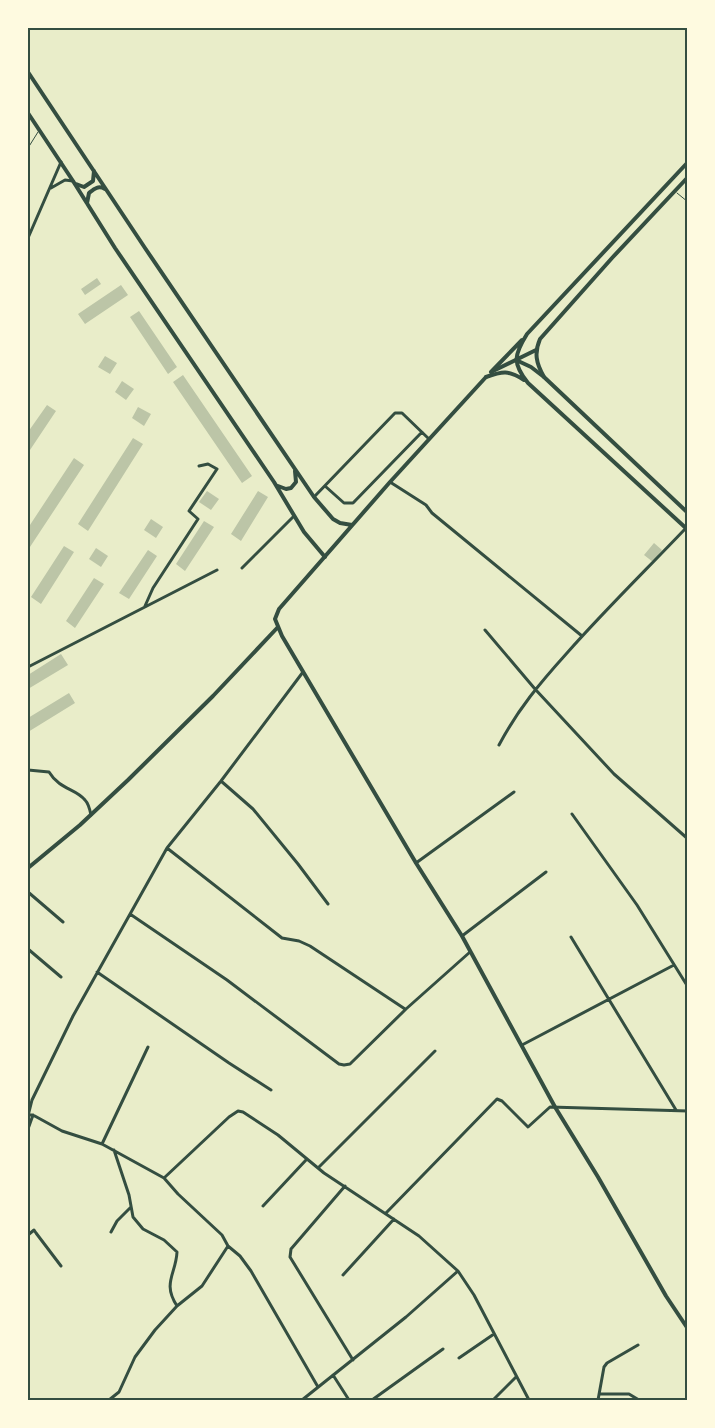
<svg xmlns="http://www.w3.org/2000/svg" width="715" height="1428" font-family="Montserrat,sans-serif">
<rect width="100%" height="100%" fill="#e9edc9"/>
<path fill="#bcc5a7" d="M97,278L101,284L85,295L81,289Z
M121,285L128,295L85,324L78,314Z
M139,311L177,367L168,374L130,317Z
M105,356L117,363L110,374L98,367Z
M183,375L252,476L242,483L173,382Z
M122,381L134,389L126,400L115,392Z
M47,405L56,411L28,453V432Z
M138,407L151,414L144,426L132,418Z
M133,438L143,444L88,531L78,524Z
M74,458L84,465L28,550V528Z
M207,491L219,499L211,510L199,502Z
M258,491L268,497L241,541L231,534Z
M151,519L163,527L156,538L144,530Z
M204,521L214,527L185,571L176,564Z
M654,543L662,550L653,562L644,555Z
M64,546L74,552L41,604L31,597Z
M96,548L108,556L101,567L89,559Z
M148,550L157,556L129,599L119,593Z
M94,578L104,584L75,628L66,621Z
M61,654L68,665L28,689V675Z
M69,693L75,703L28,732V718Z"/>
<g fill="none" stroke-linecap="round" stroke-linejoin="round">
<path stroke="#344e41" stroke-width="1" d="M28,148L38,132
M677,193L688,202"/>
<path stroke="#344e41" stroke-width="3" d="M51,188L65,180L73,181
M28,238L61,162
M390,482L426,505L432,513L582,636
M325,486L344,503H353L422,432
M314,497L395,413H402L429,439
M242,568L294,516
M145,606L153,588L198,519L189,511L217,469L208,464L199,466
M485,630L535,689L614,774L688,839
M28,667L217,570
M499,745C518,709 540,683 567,653C605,610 646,570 686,528
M28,770L49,772C60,790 75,788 85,800C88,803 90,810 91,815
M221,781L253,809L298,864L328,904
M572,814L637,905L688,987
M167,848L282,938L299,941L310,946L405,1009
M416,863L514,792
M28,892L63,922
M130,914L227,980L339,1064L344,1065L350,1064L406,1009L470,952
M462,936L546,872
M571,937L676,1110
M28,949L61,977
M97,972L229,1063L271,1090
M522,1045L674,965
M28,1115H33L62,1131L102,1144L164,1178L178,1194L222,1235L228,1246L240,1256L251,1271L318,1387
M28,1116L32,1100L73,1016L167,848L221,781L303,672
M28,1129L33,1115
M102,1144L148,1047
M114,1150L129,1195L133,1217L143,1229L164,1240L177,1252C176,1274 162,1283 177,1306
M318,1168L435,1051
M164,1178L229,1117L238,1111L243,1112L278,1135L324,1173L419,1236L458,1271L474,1295L529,1400
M345,1186L291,1249L290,1257L353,1360
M263,1206L306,1160
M386,1213L497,1099L502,1101L528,1127L550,1107L688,1111
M111,1232L117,1221L131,1207
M28,1235L34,1230L36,1233L61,1266
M343,1275L394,1219
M459,1358L494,1334
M333,1375L349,1400
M600,1394H629L639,1400
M109,1400L119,1392L135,1357L155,1330L177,1306L202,1286L228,1246
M302,1400L406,1317L458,1271
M372,1400L443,1349
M493,1400L516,1377
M598,1400L604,1367L607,1363L638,1345"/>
<path stroke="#344e41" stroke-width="4" d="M28,72L145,248L314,497L333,519L340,523L352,525
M28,113L73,181L115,248L274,482L304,532L325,557
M76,184L84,187L93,181L94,171
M87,203L89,193C94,189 98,185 105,189
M516,360L531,367L544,377
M493,371L536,350
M486,377L390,482L279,609L275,619L282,636L416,863L462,936L555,1107L598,1177L666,1296L688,1329
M278,486L286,489L291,488L296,482L295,471
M28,868L80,825L128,780L213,696L278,627"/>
<path stroke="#344e41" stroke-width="4" d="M688,162L527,334C514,355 512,363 528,383L688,530
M688,177L612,258L540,339C534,353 536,363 544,377L688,513
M491,372L522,340
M486,377C503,371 508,370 524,380"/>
</g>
<rect width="715" height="1428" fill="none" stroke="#fefae0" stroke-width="58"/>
<rect x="29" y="29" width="657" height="1370" fill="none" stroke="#344e41" stroke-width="2"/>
</svg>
